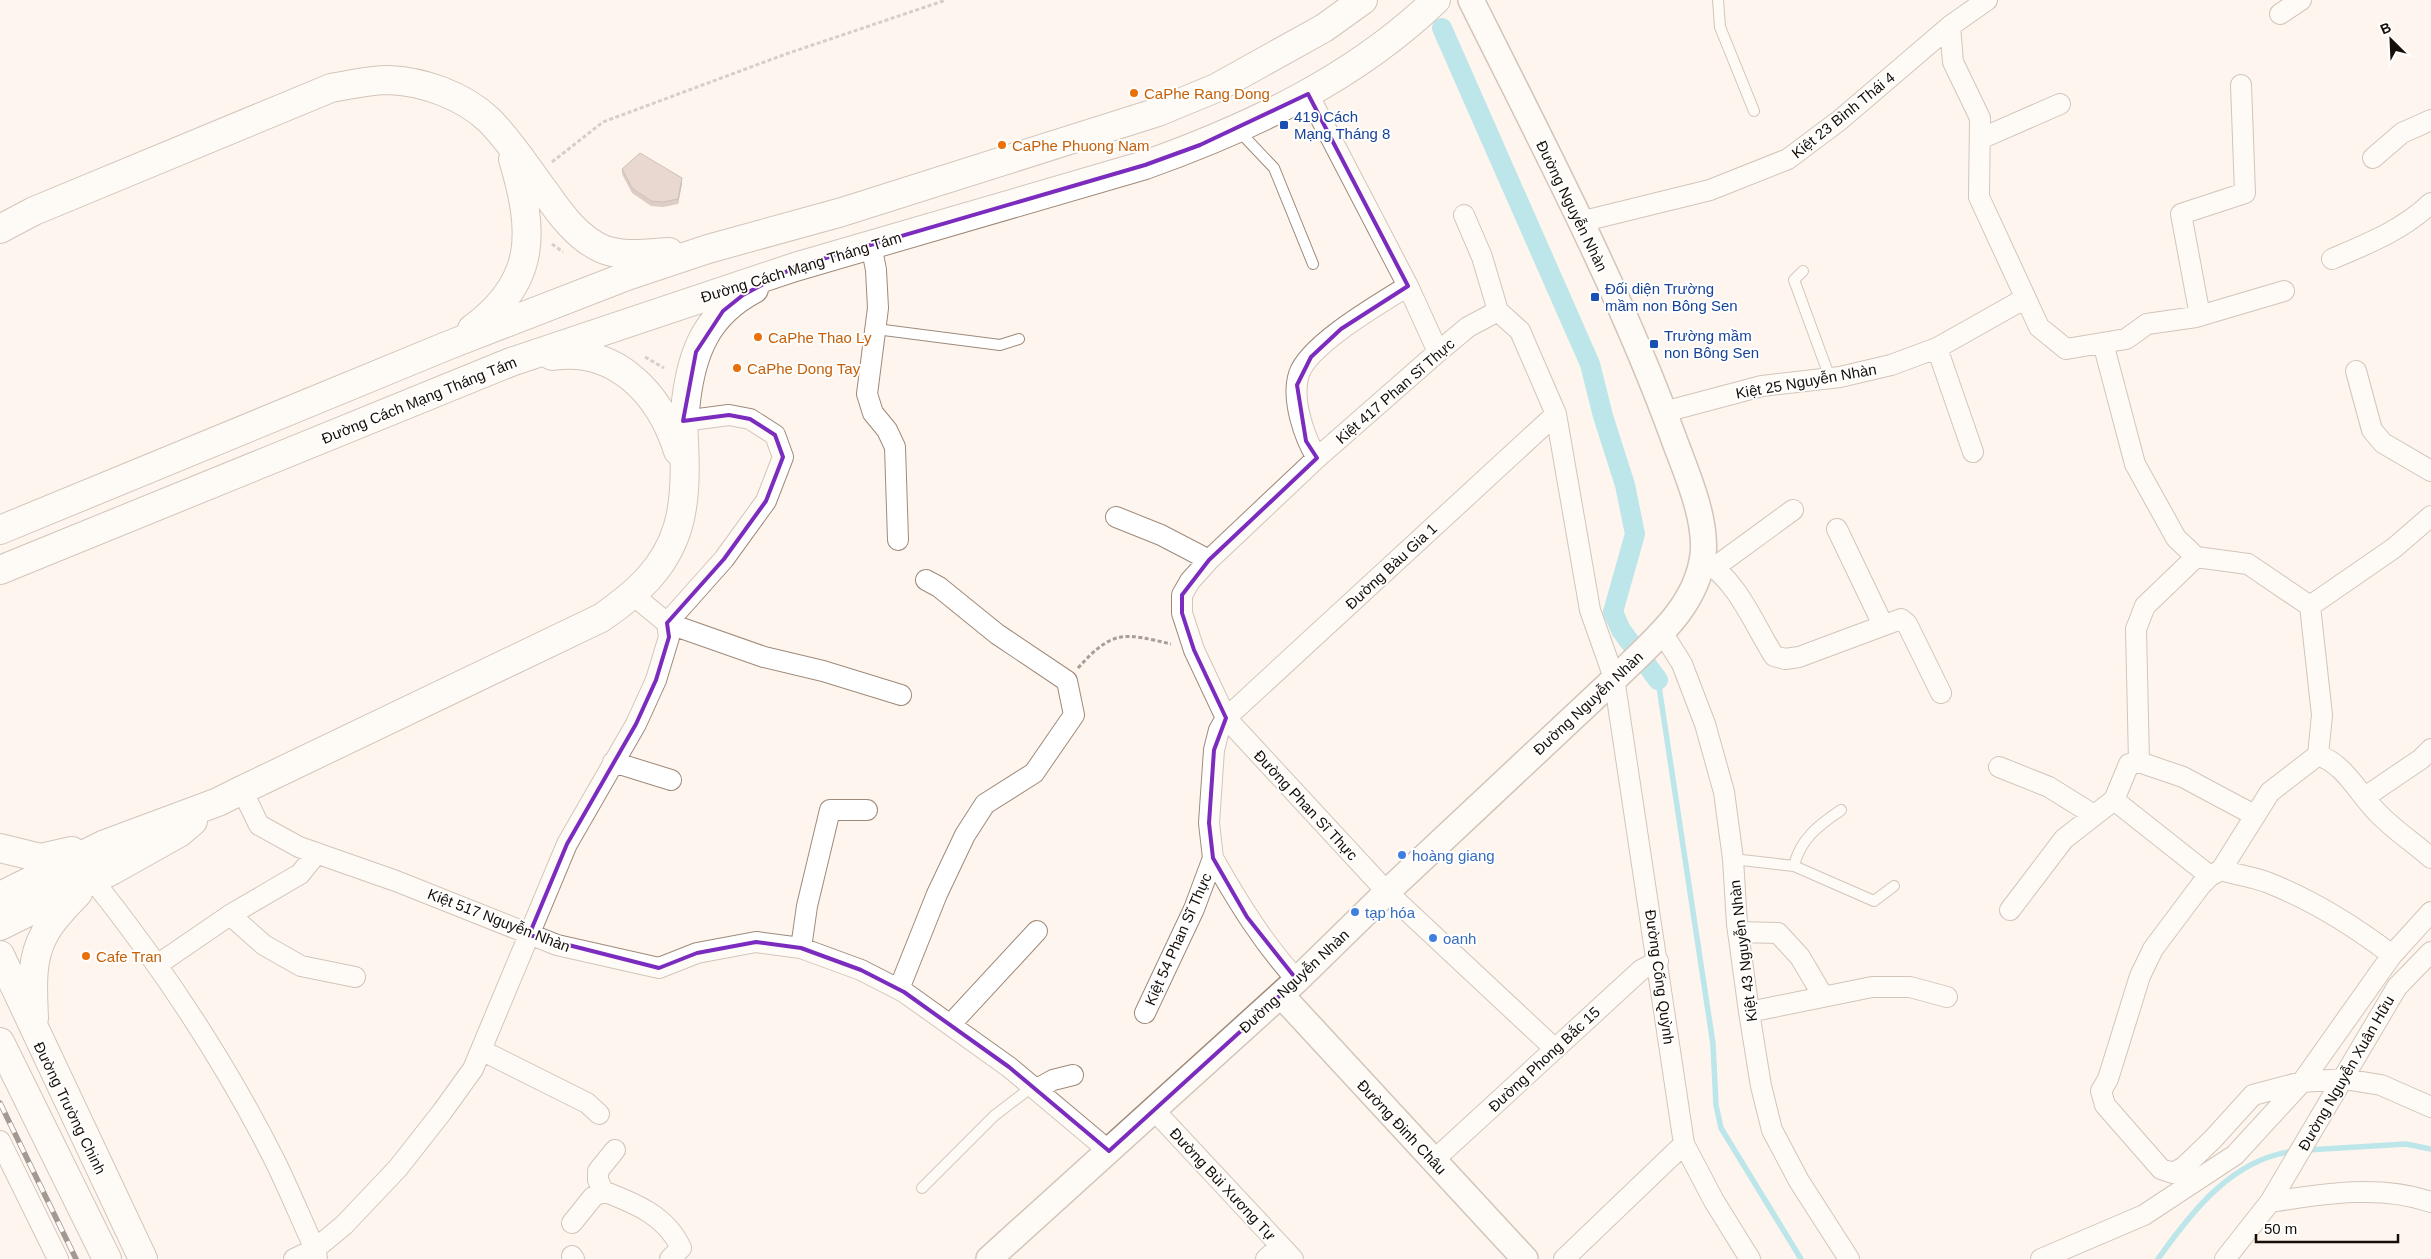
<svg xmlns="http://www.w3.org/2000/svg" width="2431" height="1259" font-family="Helvetica,sans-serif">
<rect width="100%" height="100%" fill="#fef5ee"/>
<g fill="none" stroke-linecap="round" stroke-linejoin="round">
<path stroke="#6dd2e4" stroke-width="5.5" d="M1658,680L1713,1044L1716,1105L1721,1128L1801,1259
M2307,1150L2406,1144L2431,1149
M2158,1259C2192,1211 2233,1158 2295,1151"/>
<path stroke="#6dd2e4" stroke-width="20" d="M1442,28L1590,364L1603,416L1625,485L1635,534L1613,612L1621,630L1658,680"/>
<g stroke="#9f8a7a" stroke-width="12">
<path id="service" d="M1718,0L1720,27L1754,111
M1238,130L1274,168L1313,264
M1803,271L1794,280L1830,378
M876,329L1000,345L1019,339
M1733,859L1794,866L1874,901L1894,886
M1794,866C1800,839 1819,825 1841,810
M922,1188L994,1116L1033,1086"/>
</g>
<g stroke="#9f8a7a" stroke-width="22">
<path id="minor" d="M2280,14L2301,0
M1950,26L1953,62L1980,118L1979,197L2039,327L2066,349L2126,339L2147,324L2196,317L2284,291
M1308,94L1408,286L1438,352
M1980,139L2060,104
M2373,158L2402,133L2431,120
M1464,215L1482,257L1498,311
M1580,222L1710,190L1788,159L1840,120L1950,26L1987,0
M871,244L876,270L878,308L867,394L873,413L887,430L895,447L898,540
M2332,259C2367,244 2403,230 2431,203
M1498,311L1468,327L1438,352L1317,458L1209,560L1190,581L1182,595V613L1194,650L1226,718L1387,892L1555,1049
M1498,311L1520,331L1556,414L1590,610L1614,678L1684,1144L1714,1201L1750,1259
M2200,316L2181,214L2245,193L2241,85
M2103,343L2135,464L2176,538L2196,557L2248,564L2310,606L2322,715L2318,755L2270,792L2221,870L2210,876L2201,885L2153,949L2140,976L2108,1079L2101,1091L2105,1105L2161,1169L2173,1173L2184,1167L2213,1139L2253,1095L2302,1082L2344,1079L2381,1085L2431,1107
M1937,348L1973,452
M2356,371L2372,430L2383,443L2431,471
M1664,412L1762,386L1840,377L1891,365L1937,348L2024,299
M1317,458C1304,437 1291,399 1299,374C1309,344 1381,303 1408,286
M1116,517L1161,535L1209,560
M1837,529L1883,625
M1702,559C1738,581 1752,621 1774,656L1785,659L1799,657L1901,619L1907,624L1941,693
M1715,567L1793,510
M633,595L667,623L764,657L823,671L901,695
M2310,606L2394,548L2431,516
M667,623L724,559L766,501L783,457L775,435L750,419L729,415L683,421
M1662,632L1682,664L1705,724L1724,792L1733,859L1737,924L1749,1012L1761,1086L1772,1130L1799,1181L1849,1259
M2318,755C2345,765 2356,790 2375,810C2391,828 2413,842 2431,858
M613,762L671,780
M2139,762L2136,629L2145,606L2196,557
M1999,767L2049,787L2094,815
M242,790L259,825L299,847L396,881L557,945L659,968L697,953L756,942L801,948L861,970L904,992L1009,1067L1109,1151
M2365,797L2421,759L2431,749
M2114,800L2210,876
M1213,858C1238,902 1263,943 1297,980
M2221,870C2237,875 2254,877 2269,883C2314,901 2354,926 2392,955
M93,880C163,968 226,1063 276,1163C290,1192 302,1221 315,1249L317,1259
M2010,910L2064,839L2114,800L2129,764L2139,762L2183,777L2254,815
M230,915L300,874L317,853
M1739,932L1778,933L1800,957L1823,996
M801,948L807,906L830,810H867
M157,965L230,915L264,945L301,966L355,977
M899,989L937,894L965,835L985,804L1034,773L1074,715L1067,681L997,634L939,587L926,580
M1749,1012L1872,987H1910L1947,997
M1145,1013L1194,909L1213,858L1209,823L1214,750L1219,730L1226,718L1556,414
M950,1025L1037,931
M481,1050L587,1103L599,1114
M1037,1089L1053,1080L1073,1075
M1154,1110L1293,1259
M0,1141L58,1259
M615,1150L598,1171V1180L603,1191C634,1203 666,1215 681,1248L670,1259
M1433,1161L1641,970L1658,961
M2270,1202L2397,987L2431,952
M572,1223L593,1197L603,1191
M572,1256L574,1259
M294,1259L315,1249L344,1225L398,1168L442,1112L473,1069L567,844L636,724L656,680L669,637L667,623
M1266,1259L1280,1246
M1564,1259L1684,1144
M2041,1259L2144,1215L2235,1155L2302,1082L2392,955L2431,912
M2225,1259L2270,1202C2322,1194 2380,1184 2431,1202"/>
</g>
<g stroke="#9f8a7a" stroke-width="28">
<path id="tertiary" d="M1281,995L1525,1259
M989,1259L1297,980L1387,892L1626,668C1660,635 1697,603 1703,555C1707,520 1687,474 1675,442C1620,290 1543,145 1471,0"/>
</g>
<g stroke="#9f8a7a" stroke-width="30">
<path id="trunk" d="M0,229L34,211L331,88C350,85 369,80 388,80C423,81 464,96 489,120C511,142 527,168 545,192C560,214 579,240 605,250C626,257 648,253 669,252
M472,329C538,281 534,230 513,159
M552,356C616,346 660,394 678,451
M0,530L449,345L627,276L708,249L842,212L1158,112L1216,88L1324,28L1363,0
M0,570L511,362L795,267L1145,165C1251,127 1354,79 1436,0
M0,848L41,858L72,851
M0,896L105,844L218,802L242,790L601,618C636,594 666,568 678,526C687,496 685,454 683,423C682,417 686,408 686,401C692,351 707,314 754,289
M0,926L113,870L179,833L193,821
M0,955L143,1259
M34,1018C33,991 30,960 44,935C52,919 66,906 78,893
M0,1042L107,1259"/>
</g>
<path stroke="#a79e97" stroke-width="3" stroke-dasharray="4 2.5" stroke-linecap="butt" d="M552,162L603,122L786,54L946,0
M552,244L563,252
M645,357L664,368
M1078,668C1113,629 1124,633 1171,644"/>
<use href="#service" stroke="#fff" stroke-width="10"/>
<use href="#minor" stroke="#fff" stroke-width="20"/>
<use href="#tertiary" stroke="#fff" stroke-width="25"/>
<use href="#trunk" stroke="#fff" stroke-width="28"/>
<g stroke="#312923" stroke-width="5.5">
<path id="rail" d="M0,1103L76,1259"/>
</g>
<use href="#rail" stroke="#fff" stroke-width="4" stroke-dasharray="11" stroke-linecap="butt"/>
</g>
<path fill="#b49b94" d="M622,169L682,183L678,204L663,207L651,206L632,193L622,174Z"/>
<path fill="#927e78" d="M682,178V183L678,204V199Z"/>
<path fill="#d1b4ac" stroke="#927e78" d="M640,153L682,178L678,199L663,202L651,201L632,188L622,169Z"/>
<path d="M0 0H2431V1259H0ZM1308,94L1408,286L1341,329L1311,357L1297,385L1306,441L1317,458L1209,560L1182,595V613L1194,650L1226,718L1214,750L1209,823L1213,858L1247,917L1297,980L1109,1151L1009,1067L904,992L861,970L801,948L756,942L697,953L659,968L529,935L567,844L636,724L656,680L669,637L667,623L724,559L766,501L783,457L775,435L750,419L729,415L683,421L696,352L723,311L743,295L795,267L1145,165L1200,145Z" fill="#fef5ee" fill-opacity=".55" fill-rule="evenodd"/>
<path fill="none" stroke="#7b2cbf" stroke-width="4" stroke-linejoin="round" d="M1308,94L1408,286L1341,329L1311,357L1297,385L1306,441L1317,458L1209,560L1182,595V613L1194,650L1226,718L1214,750L1209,823L1213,858L1247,917L1297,980L1109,1151L1009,1067L904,992L861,970L801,948L756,942L697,953L659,968L529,935L567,844L636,724L656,680L669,637L667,623L724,559L766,501L783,457L775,435L750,419L729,415L683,421L696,352L723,311L743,295L795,267L1145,165L1200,145Z"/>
<g fill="#e8710a" stroke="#fff" stroke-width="2">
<circle cx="1134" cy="93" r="5"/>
<circle cx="1002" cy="145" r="5"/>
<circle cx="758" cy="337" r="5"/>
<circle cx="737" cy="368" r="5"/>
<circle cx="86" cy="956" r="5"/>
</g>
<g fill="#1a4fb4" stroke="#fff" stroke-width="2">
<rect x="1279" y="120" width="10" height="10" rx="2.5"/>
<rect x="1590" y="292" width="10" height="10" rx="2.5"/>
<rect x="1649" y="339" width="10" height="10" rx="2.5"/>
</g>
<g fill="#3f7fe0" stroke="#fff" stroke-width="2">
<circle cx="1402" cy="855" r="5"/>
<circle cx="1355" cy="912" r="5"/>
<circle cx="1433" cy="938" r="5"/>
</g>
<g text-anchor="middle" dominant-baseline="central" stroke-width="4" stroke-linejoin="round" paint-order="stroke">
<g font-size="15" fill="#c56008" stroke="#fff" text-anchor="start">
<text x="1144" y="93">CaPhe Rang Dong</text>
<text x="1012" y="145">CaPhe Phuong Nam</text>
<text x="768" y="337">CaPhe Thao Ly</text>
<text x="747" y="368">CaPhe Dong Tay</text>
<text x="96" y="956">Cafe Tran</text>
</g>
<g font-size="15" fill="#160e08" stroke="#fff">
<text transform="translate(1843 115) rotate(-39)">Kiệt 23 Bình Thái 4</text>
<text transform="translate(1572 206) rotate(64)">Đường Nguyễn Nhàn</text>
<text transform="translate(801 267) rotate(-17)">Đường Cách Mạng Tháng Tám</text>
<text transform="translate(1806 381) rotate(-10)">Kiệt 25 Nguyễn Nhàn</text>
<text transform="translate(1395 391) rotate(-41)">Kiệt 417 Phan Sĩ Thực</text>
<text transform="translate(419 400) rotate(-22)">Đường Cách Mạng Tháng Tám</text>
<text transform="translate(1391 566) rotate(-43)">Đường Bàu Gia 1</text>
<text transform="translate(1588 703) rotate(-43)">Đường Nguyễn Nhàn</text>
<text transform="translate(1306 805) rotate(47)">Đường Phan Sĩ Thực</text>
<text transform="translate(499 920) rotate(21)">Kiệt 517 Nguyễn Nhàn</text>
<text transform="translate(1178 939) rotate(-66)">Kiệt 54 Phan Sĩ Thực</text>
<text transform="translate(1743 951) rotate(-97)">Kiệt 43 Nguyễn Nhàn</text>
<text transform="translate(1660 977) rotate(82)">Đường Cống Quỳnh</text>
<text transform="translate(1294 981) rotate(-43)">Đường Nguyễn Nhàn</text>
<text transform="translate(1544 1059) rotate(-43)">Đường Phong Bắc 15</text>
<text transform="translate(2346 1073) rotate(-60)">Đường Nguyễn Xuân Hữu</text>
<text transform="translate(70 1108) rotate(64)">Đường Trường Chinh</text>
<text transform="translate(1402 1127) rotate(47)">Đường Đinh Châu</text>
<text transform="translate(1223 1184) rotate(47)">Đường Bùi Xương Tự</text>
</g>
<g font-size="15" fill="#164399" stroke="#fff" text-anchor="start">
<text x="1294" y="116">419 Cách<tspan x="1294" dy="17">Mạng Tháng 8</tspan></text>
<text x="1605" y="288">Đối diện Trường<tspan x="1605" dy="17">mầm non Bông Sen</tspan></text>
<text x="1664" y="335">Trường mầm<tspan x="1664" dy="17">non Bông Sen</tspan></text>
</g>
<g font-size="15" fill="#366cbe" stroke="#fff" text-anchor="start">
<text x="1412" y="855">hoàng giang</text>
<text x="1365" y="912">tạp hóa</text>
<text x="1443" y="938">oanh</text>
</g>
</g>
<g transform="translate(2391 40) rotate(336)" stroke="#ffffff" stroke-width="4" paint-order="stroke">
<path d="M0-4L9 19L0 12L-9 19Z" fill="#160e08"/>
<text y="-8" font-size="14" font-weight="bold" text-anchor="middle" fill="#160e08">B</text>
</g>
<path d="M2256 1234v8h142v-8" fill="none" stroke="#160e08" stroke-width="2.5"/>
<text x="2264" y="1234" font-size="15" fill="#160e08" stroke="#ffffff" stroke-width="4" paint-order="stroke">50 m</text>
</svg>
